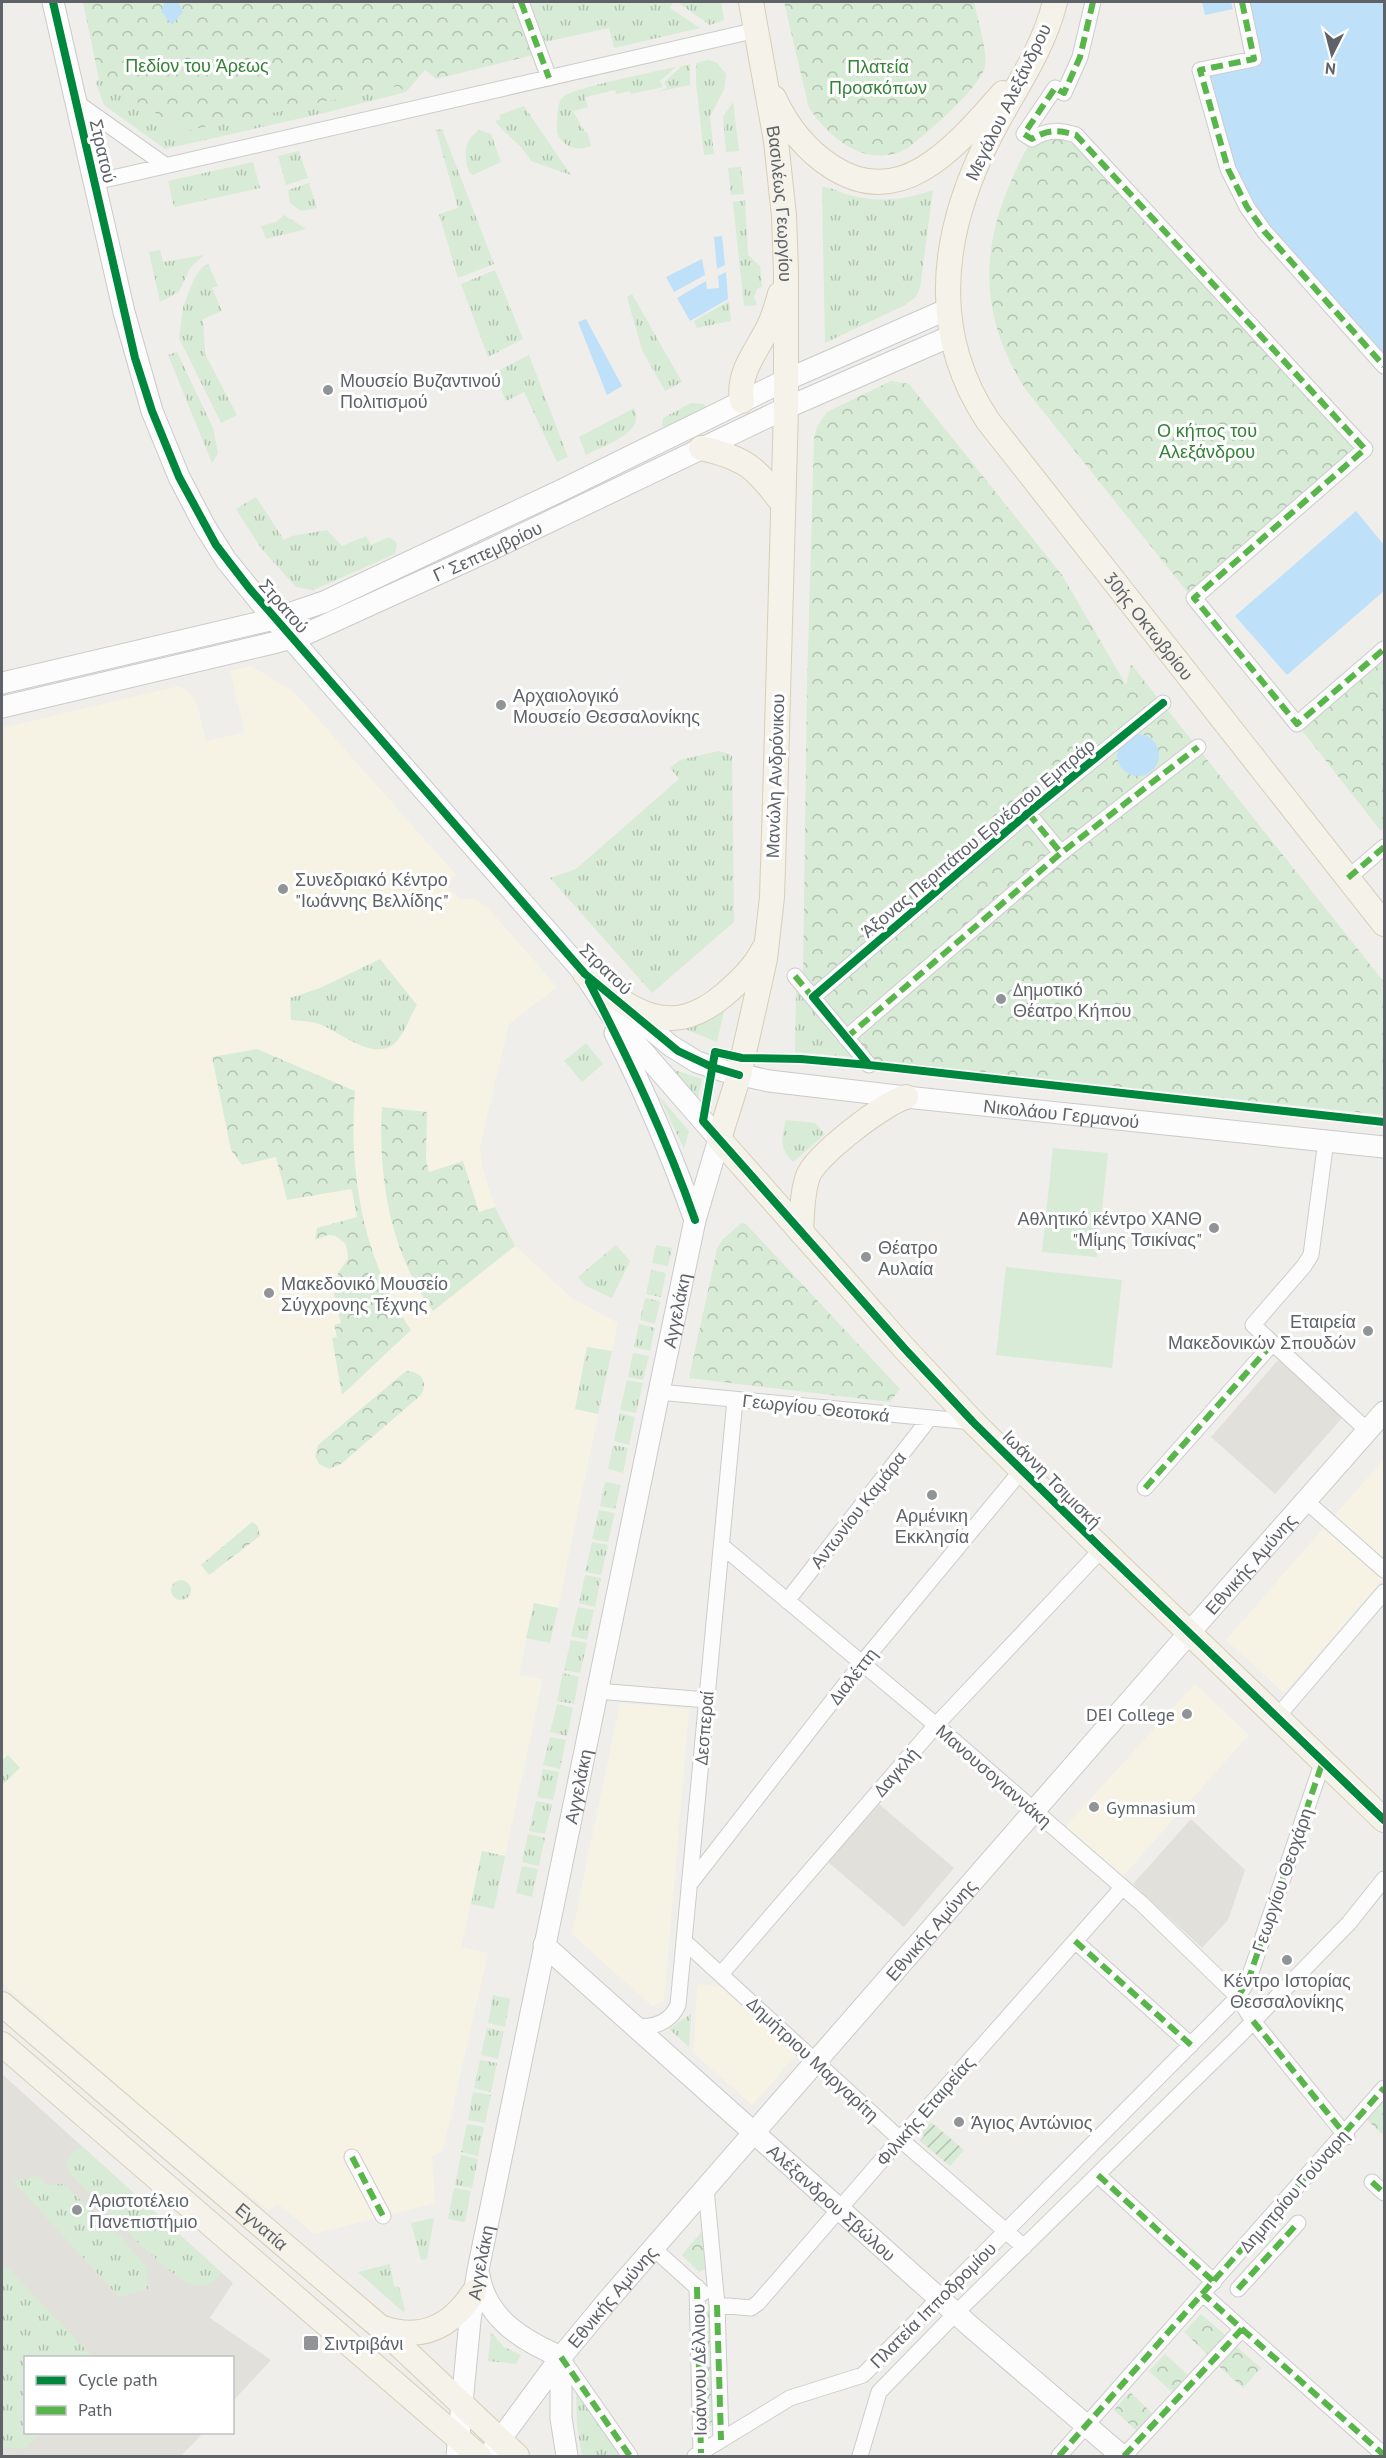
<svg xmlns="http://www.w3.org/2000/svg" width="1386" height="2458" font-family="'PT Sans',sans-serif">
<defs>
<pattern id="grass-tufts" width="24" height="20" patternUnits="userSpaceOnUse" patternTransform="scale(1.5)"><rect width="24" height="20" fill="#d8ebd6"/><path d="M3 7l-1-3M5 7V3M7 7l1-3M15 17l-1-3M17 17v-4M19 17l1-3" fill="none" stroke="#b2c2b1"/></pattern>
<pattern id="forest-crowns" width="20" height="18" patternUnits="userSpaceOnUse" patternTransform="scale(1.5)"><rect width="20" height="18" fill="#d8ebd6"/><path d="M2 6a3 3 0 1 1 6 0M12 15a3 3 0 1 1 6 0" fill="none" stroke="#b2c2b1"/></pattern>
<pattern id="garden-furrows" width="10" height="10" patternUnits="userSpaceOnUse" patternTransform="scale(1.5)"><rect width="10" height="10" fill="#d8ebd6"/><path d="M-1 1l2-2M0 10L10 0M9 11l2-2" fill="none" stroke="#b2c2b1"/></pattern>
</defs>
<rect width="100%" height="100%" fill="#efeeea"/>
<path fill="#f7f3e4" d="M251,666L294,692L456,875L446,885L459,899H475L489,909L557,987L509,1024L480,1146L482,1166L495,1207L515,1246L573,1299L618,1323L612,1351L587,1347L575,1409L598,1414L573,1535L558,1608L534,1603L519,1675L543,1679L505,1856L482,1851L461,1947L488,1953L443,2150L432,2157L435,2203L314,2234L277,2203L269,2211L145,2109L2,1983V728L179,686L190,693L197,705L206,741L245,732L230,671Z
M1384,1459V1578L1284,1693L1226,1640Z
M1195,1684L1249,1735L1122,1877L1064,1828Z
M620,1703L689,1709L664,2001L652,2006L572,1934Z
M697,1984L722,1987L797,2054L752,2105L694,2053Z"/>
<path fill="#e2e0da" d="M1278,1360L1343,1417L1275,1494L1211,1437Z
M879,1804L954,1868L904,1927L828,1862Z
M1191,1819L1245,1870L1228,1920L1202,1948L1133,1884Z
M2,2074L233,2283L210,2318L271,2360L233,2401L232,2358H26V2432L203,2433L181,2456H2Z"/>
<path fill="url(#grass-tufts)" d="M530,2H673L670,8L700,28L614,48L609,28L545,42Z
M677,2H721L724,20L710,25Z
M708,60L716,62L726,74L724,90L710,116L714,154L704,155L696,83V63Z
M690,64V85L656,92L667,88L664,82L682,66Z
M676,67L660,81L663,87L659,88L631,94L630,91L616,94L615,90L585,97L588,107L573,111L585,132H587L591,146C577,152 563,147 557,133C557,123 556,103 563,97C572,88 658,71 676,67Z
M99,79L185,131L398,86L406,92L324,113L165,149L104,105L96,83Z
M733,102L739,151L726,152L723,117Z
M524,106L571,175L531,161C523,145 505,135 495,121L501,119L499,115Z
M442,129L494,264L458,278L439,214L458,208L436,130Z
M479,130L491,134L501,162L473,175L469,172C464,154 463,141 479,130Z
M299,151L308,178L286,185L278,156Z
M253,162L260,188L174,207L168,181Z
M741,167L744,194L731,195L728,168Z
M309,183L317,208L301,211L290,203L288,190Z
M822,187C832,187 840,193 849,195C878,203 905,200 933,190L920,288L916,297L905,305L825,343Z
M745,200L748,255L760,266L762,287L757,289L754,297L757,305L744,306L733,202Z
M284,215L306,229L266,239L261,226L276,222Z
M160,250L163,262L204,255L190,268L179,292L160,302L149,252Z
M208,264L218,286L212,288L222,311L203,319L205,354L237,415L221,423L179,338L183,307L194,279L202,267Z
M495,270L523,339L488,357L461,284Z
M632,294L682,382L665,391L642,350L627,297Z
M729,301L731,321L697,328L694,321Z
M177,352L213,428L218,453L212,463L168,355Z
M529,355L568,457L557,462L524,392L506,401L494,373Z
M691,403L704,404L706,407L666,427L662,426L663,418Z
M634,408C647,433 603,446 586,455L579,437Z
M256,497L284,540L292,536L327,530L342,546L366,536L371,545L389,537L396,542L397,545L395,554L313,590L296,587L261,548L236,509Z
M719,751L732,755L734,922L652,993L550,878L576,869L679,779L670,768L680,760Z
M380,959L417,1005C410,1016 405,1033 396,1042C374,1064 340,1031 319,1024C310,1021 300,1021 291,1020L290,998L320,988Z
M796,990L853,1056V1057L795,1052Z
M725,1007L717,1042L685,1029L701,1023Z
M586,1043L603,1064L582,1082L564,1061Z
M666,1067L702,1079L697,1102Z
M659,1096L689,1131L684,1149Z
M786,1120L815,1123L825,1134L793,1162C779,1147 781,1139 786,1120Z
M616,1245L630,1261L612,1298L586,1286L578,1277Z
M656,1245L672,1248L668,1266L652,1263Z
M651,1270L666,1273L661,1297L646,1294Z
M645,1298L660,1301L655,1324L640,1320Z
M639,1324L655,1328L650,1351L634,1347Z
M587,1347L612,1351L598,1414L575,1409Z
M633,1353L649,1356L643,1380L628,1377Z
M627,1380L643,1383L636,1413L620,1410Z
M620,1413L635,1417L629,1445L614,1441Z
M613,1445L628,1448L623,1473L608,1469Z
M605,1482L621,1485L615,1509L600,1506Z
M599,1510L615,1513L608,1542L592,1539Z
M592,1542L608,1545L601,1575L585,1572Z
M585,1575L601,1578L595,1607L579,1603Z
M171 1590a10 10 0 1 1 20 0a10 10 0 1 1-20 0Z
M534,1603L558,1608L550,1643L526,1638Z
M578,1607L594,1610L587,1640L571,1636Z
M571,1640L587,1643L580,1673L564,1670Z
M563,1673L579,1677L574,1704L557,1701Z
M557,1704L573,1708L567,1736L550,1732Z
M550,1737L566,1740L560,1769L543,1765Z
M8,1755L20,1768L2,1785V1760Z
M543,1769L559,1772L553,1800L537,1797Z
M536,1801L552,1804L545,1834L529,1831Z
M528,1834L545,1838L539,1866L522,1862Z
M482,1851L505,1856L494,1909L471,1904Z
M522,1866L538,1869L532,1897L516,1893Z
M493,1995L510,1999L505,2027L488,2023Z
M691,2014L689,2047L669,2029Z
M487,2028L504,2031L498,2059L481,2055Z
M480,2060L497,2063L491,2092L474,2088Z
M473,2092L491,2095L485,2123L468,2120Z
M467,2124L484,2127L478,2156L461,2152Z
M82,2146L222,2273C214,2282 207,2288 194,2285C168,2279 93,2196 70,2174C62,2160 71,2154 82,2146Z
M461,2155L478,2159L472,2188L455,2185Z
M39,2176L47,2185L63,2184L121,2237L147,2267L148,2289L119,2297L13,2181Z
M454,2188L471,2191L465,2222L448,2219Z
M434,2218L427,2259L421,2260L411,2223Z
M390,2264L394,2286L399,2287L405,2310L403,2312L358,2272Z
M6,2266L93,2357L26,2358V2432L41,2433L24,2449L2,2447V2270Z
M491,2332L504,2347L521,2355L516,2364L488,2361Z
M576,2392H580L624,2456H582L577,2426Z"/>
<path fill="url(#forest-crowns)" d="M83,2H513L533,55L436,79L425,70L406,92L398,86L185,131L99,79Z
M784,2H974C977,18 988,51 985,66C981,87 926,134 908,148C868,170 831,140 809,108Z
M1064,131L1365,449L1193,599L1026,390C970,303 983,226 1032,139Z
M891,381L909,384L1062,575L1126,685L1131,664L1384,982V1115L872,1060L803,977L807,687L814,438L817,427L827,412Z
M1384,649V827L1381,831L1297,724Z
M257,1049L355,1091C348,1174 364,1261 411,1330L342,1395L332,1338L337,1337L334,1325L341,1323L334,1295L338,1273L348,1259L347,1249L344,1242L335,1236L328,1235L315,1240L317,1228L357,1217L352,1191L351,1189L287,1200L276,1157L242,1165L231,1150L212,1057Z
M382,1107L427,1112L426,1160L429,1172L463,1161L479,1212L495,1207L515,1246L433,1311C390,1253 378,1178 382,1107Z
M741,1223L746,1224L900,1389L890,1402L689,1378L717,1249L722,1240Z
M406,1371C421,1371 429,1382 421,1395L341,1464L329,1469L319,1464L315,1456L318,1445Z
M252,1522L258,1526L260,1536L209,1575L201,1565Z
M1382,2098L1384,2100V2131L1382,2134L1364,2117Z
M702,2231L705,2269L699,2272L682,2255Z
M697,2299L717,2319L720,2421L700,2432Z
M1201,2314L1225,2335L1207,2354L1184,2332Z
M1231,2342L1261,2368L1243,2388L1214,2362Z
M1165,2354L1188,2375L1172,2392L1149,2371Z
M1130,2392L1153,2414L1137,2431L1114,2410Z"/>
<path fill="url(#garden-furrows)" d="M931,2122L964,2150L950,2166L920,2141L924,2136L921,2133Z"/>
<path fill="#d8ebd6" d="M1053,1148L1108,1153L1097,1257L1042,1252Z
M1006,1267L1122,1280L1112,1368L996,1355Z"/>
<path fill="#bfe0f9" d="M165,2H178L183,12L172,25L161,11Z
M1202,2H1231L1233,9L1205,15Z
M1247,2H1384V358L1290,256L1243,193L1206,74L1259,63Z
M722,236L725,265L717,269L714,237Z
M702,259L705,275L674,292L666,277Z
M726,272L728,299L690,321L677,298L706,281L707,289L719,288L718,276Z
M586,319L622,386L607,395L578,322Z
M1356,511L1384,545V591L1287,675L1235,616Z
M1117 755a21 21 0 1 1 42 0a21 21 0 1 1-42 0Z"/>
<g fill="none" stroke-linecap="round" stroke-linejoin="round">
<g stroke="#cbcccc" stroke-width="17">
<path id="street" d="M521,2L549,78
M1093,2L1080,57L1064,93L1055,88L1024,134L1032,139C1048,129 1059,130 1076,135L1365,449L1194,598L1297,724L1384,649
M1242,2L1254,59L1200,70L1228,169L1247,207L1264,231L1384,366
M76,102L165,165
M95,182L757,30
M1028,813L1061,853
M1348,878L1384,847
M795,976L869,1065
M813,997L1028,813L1163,703
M846,1038L1061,853L1198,747
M1326,1140L1311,1255L1304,1266L1253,1325L1368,1431
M659,1392L973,1422
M1145,1488L1272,1344
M1306,1501L1384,1570
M722,1546L936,1725L1142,1904L1238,1997L1253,2021L1347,2137
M787,1601L929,1419
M597,1691L707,1700
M1277,1717L1384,1592
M689,1885L862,1663L1021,1471
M684,1941L900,2139L1024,2247
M1075,1941L1191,2045
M721,1974L936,1725L1102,1549
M635,2026C653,2028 670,2023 678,2005L735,1400
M352,2157L383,2216
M1098,2175L1214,2282
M1372,2182L1384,2193
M706,2188L717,2305L721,2440
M653,2248L703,2293
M697,2287L701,2453
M1238,2289L1298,2223
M717,2305L751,2308L758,2303L900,2139L1122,1888
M1242,2329L1384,2455
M561,2357L630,2456
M695,2456L790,2398L863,2375L1238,1997L1249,1978L1323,1761
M860,2456L879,2392L956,2313L1236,2039L1349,1923L1384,1879
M1059,2456L1384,2088
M1124,2456L1242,2329L1203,2294"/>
</g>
<g stroke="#cacacb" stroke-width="23">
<g id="secondary">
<path d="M53,2L124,312L152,411L179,477L204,525L226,560L274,619L585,974L597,984"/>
<path d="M2,683L274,619L324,602L560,491L786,380L948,309"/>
<path id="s1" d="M2,707L277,642L308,633L486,552L786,408L951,336"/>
<path id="s2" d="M625,1008L671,1046L697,1062L724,1071L769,1081L906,1097L1384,1147"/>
<path d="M615,1033C646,1094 672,1156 695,1220"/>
<path id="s3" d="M544,1945L970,2326L1122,2456"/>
<path d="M479,2275C486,2319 524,2341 561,2357"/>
<path d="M561,2357V2418L567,2456"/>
<path id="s4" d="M457,2456L470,2320L478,2270L659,1392L695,1220L719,1139L612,1016L587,978"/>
<path id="s5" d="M488,2456L561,2357L609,2299L1190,1632L1384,1412"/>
</g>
</g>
<g stroke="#d7ceb8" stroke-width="26">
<g id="primary">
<path id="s6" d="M751,2L776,141L784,216L786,272V408L775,802L772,897L765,959L739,1075L719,1139L904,1348L973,1422L1102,1549L1384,1820"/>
<path id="s7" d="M1055,2C1043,51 1013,91 990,136C942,230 927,329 988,421L1384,924"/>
<path d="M774,98C787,126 807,151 832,167C904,213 959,142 1003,93"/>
<path d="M742,401C737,372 757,351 769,326C774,316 777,305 780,294"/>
<path d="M701,448C746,458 756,468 783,504"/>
<path d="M585,974C632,1011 669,1041 724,995C739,982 754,968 763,950"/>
<path d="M801,1232C802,1214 802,1193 808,1176C816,1155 884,1103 906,1097"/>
<path id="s8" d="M2,2004L380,2327L517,2456"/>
<path d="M2,2044L479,2456"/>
<path d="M380,2327C421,2342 451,2327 474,2292"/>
</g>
</g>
<use href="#street" stroke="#fdfcfc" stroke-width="15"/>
<use href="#secondary" stroke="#fdfcfc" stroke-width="21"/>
<use href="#primary" stroke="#f4f2e9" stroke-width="24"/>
<path stroke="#58b549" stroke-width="6" stroke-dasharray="12 6" stroke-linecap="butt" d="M521,2L549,78
M1093,2L1080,57L1064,93L1055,88L1024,134L1032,139C1048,129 1059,130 1076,135L1365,449L1194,598L1297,724L1384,649
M1242,2L1254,59L1200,70L1228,169L1247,207L1264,231L1384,366
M1028,813L1061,853
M1348,878L1384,847
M795,976L815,1000
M846,1038L1061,853L1198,747
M1145,1488L1272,1344
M1075,1941L1191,2045
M1238,1997L1249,1978L1323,1761
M1253,2021L1347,2137
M352,2157L383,2216
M1098,2175L1214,2282
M1372,2182L1384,2193
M697,2287L701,2453
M1238,2289L1298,2223
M717,2305L721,2440
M1242,2329L1384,2455
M561,2357L630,2456
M1059,2456L1384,2088
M1124,2456L1242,2329L1203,2294"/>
<g stroke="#fff" stroke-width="11">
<path id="cycleway" d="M53,2L135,358L152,411L179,477L216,545L249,588L585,974L678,1051L712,1067L739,1075
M589,982C629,1060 666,1137 695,1220
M869,1065L813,997L1028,813L1163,703
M1384,1122L869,1065L801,1059L742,1058L715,1052L703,1121L904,1348L973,1422L1102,1549L1384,1820"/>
</g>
<use href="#cycleway" stroke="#00873e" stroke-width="8"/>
</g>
<g fill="#919496" stroke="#fff" stroke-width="2">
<circle cx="328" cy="390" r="6"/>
<circle cx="501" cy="705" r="6"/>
<circle cx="283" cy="889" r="6"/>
<circle cx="1001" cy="999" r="6"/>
<circle cx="1214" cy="1228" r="6"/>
<circle cx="866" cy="1257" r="6"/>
<circle cx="269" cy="1293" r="6"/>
<circle cx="1368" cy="1331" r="6"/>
<circle cx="932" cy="1495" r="6"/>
<circle cx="1187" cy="1714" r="6"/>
<circle cx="1094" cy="1807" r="6"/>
<circle cx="1287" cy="1960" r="6"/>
<circle cx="959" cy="2122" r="6"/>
<circle cx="77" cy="2210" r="6"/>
<rect x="303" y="2335" width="16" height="16" rx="3"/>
</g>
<g text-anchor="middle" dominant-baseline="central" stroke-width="6" stroke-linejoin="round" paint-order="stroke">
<g font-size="18" fill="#348238" stroke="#fff">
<text x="197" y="65">Πεδίον του Άρεως</text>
<text x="878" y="66">Πλατεία<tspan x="878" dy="21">Προσκόπων</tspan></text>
<text x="1207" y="430">Ο κήπος του<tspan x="1207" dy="21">Αλεξάνδρου</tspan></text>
</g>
<g font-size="18" fill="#5f6368" stroke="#fff">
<text transform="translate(1008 102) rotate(-64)">Μεγάλου Αλεξάνδρου</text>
<text transform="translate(103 151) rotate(77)">Στρατού</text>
<text stroke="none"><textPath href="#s6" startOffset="204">Βασιλέως Γεωργίου</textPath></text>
<text stroke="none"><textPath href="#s1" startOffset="512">Γ' Σεπτεμβρίου</textPath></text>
<text transform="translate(284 606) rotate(49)">Στρατού</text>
<text stroke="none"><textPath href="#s7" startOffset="710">30ής Οκτωβρίου</textPath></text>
<text transform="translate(775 776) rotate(-88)">Μανώλη Ανδρόνικου</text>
<text transform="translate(978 838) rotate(-40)">Άξονας Περιπάτου Ερνέστου Εμπράρ</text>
<text transform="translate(606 969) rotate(44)">Στρατού</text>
<text stroke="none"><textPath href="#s2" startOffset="459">Νικολάου Γερμανού</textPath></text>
<text stroke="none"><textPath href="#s4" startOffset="1167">Αγγελάκη</textPath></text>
<text transform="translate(816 1408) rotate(6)">Γεωργίου Θεοτοκά</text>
<text transform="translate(1052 1479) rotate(45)">Ιωάννη Τσιμισκή</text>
<text transform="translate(858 1510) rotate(-52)">Αντωνίου Καμάρα</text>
<text stroke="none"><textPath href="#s5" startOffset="1174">Εθνικής Αμύνης</textPath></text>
<text transform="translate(853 1676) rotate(-52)">Διαλέττη</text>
<text transform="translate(704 1728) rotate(-85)">Δεσπεραί</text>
<text transform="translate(896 1772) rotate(-49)">Δαγκλή</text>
<text transform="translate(994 1776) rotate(41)">Μανουσογιαννάκη</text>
<text stroke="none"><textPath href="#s4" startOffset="681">Αγγελάκη</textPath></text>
<text transform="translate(1282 1880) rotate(-71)">Γεωργίου Θεοχάρη</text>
<text stroke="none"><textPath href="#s5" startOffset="688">Εθνικής Αμύνης</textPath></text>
<text transform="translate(813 2059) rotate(43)">Δημήτριου Μαργαρίτη</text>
<text transform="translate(925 2111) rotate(-49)">Φιλικής Εταιρείας</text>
<text transform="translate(1294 2191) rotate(-49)">Δημητρίου Γούναρη</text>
<text stroke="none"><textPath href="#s3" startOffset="386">Αλέξανδρου Σβώλου</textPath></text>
<text stroke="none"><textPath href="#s8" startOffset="342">Εγνατία</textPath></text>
<text stroke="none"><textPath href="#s4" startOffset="195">Αγγελάκη</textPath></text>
<text stroke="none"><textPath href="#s5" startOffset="202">Εθνικής Αμύνης</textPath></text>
<text transform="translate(933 2305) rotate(-45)">Πλατεία Ιπποδρομίου</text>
<text transform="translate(699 2370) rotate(-91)">Ιωάννου Δέλλιου</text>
</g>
<g font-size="18" fill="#5f6368" stroke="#fff" text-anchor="start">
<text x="340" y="380">Μουσείο Βυζαντινού<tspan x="340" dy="21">Πολιτισμού</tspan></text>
<text x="513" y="695">Αρχαιολογικό<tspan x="513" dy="21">Μουσείο Θεσσαλονίκης</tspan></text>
<text x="295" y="879">Συνεδριακό Κέντρο<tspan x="295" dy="21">"Ιωάννης Βελλίδης"</tspan></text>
<text x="1013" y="989">Δημοτικό<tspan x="1013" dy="21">Θέατρο Κήπου</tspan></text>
<text x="1202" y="1218" text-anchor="end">Αθλητικό κέντρο ΧΑΝΘ<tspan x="1202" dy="21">"Μίμης Τσικίνας"</tspan></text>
<text x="878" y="1247">Θέατρο<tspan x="878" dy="21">Αυλαία</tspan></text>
<text x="281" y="1283">Μακεδονικό Μουσείο<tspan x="281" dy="21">Σύγχρονης Τέχνης</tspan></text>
<text x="1356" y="1321" text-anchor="end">Εταιρεία<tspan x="1356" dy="21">Μακεδονικών Σπουδών</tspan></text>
<text x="932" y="1515" text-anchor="middle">Αρμένικη<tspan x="932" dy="21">Εκκλησία</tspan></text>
<text x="1175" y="1714" text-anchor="end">DEI College</text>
<text x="1106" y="1807">Gymnasium</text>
<text x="1287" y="1980" text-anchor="middle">Κέντρο Ιστορίας<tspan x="1287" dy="21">Θεσσαλονίκης</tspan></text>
<text x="971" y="2122">Άγιος Αντώνιος</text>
<text x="89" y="2200">Αριστοτέλειο<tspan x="89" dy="21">Πανεπιστήμιο</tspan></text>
<text x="324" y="2343">Σιντριβάνι</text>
</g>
</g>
<rect width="1386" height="2458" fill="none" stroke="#5f6368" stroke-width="6"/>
<rect x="24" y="2356" width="210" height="78" fill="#ffffff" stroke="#bfc1c3" stroke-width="1.5"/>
<rect x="36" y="2376" width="30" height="9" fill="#00873e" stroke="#bfc1c3" stroke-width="1.5"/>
<text x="78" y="2386" font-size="18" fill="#5f6368">Cycle path</text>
<rect x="36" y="2406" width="30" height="9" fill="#58b549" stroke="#bfc1c3" stroke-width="1.5"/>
<text x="78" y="2416" font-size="18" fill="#5f6368">Path</text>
<g transform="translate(1332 54) rotate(186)" stroke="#ffffff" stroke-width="4.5" paint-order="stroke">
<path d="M0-4.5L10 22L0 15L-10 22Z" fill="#5f6368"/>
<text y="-9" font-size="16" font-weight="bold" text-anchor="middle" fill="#5f6368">N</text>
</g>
</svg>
